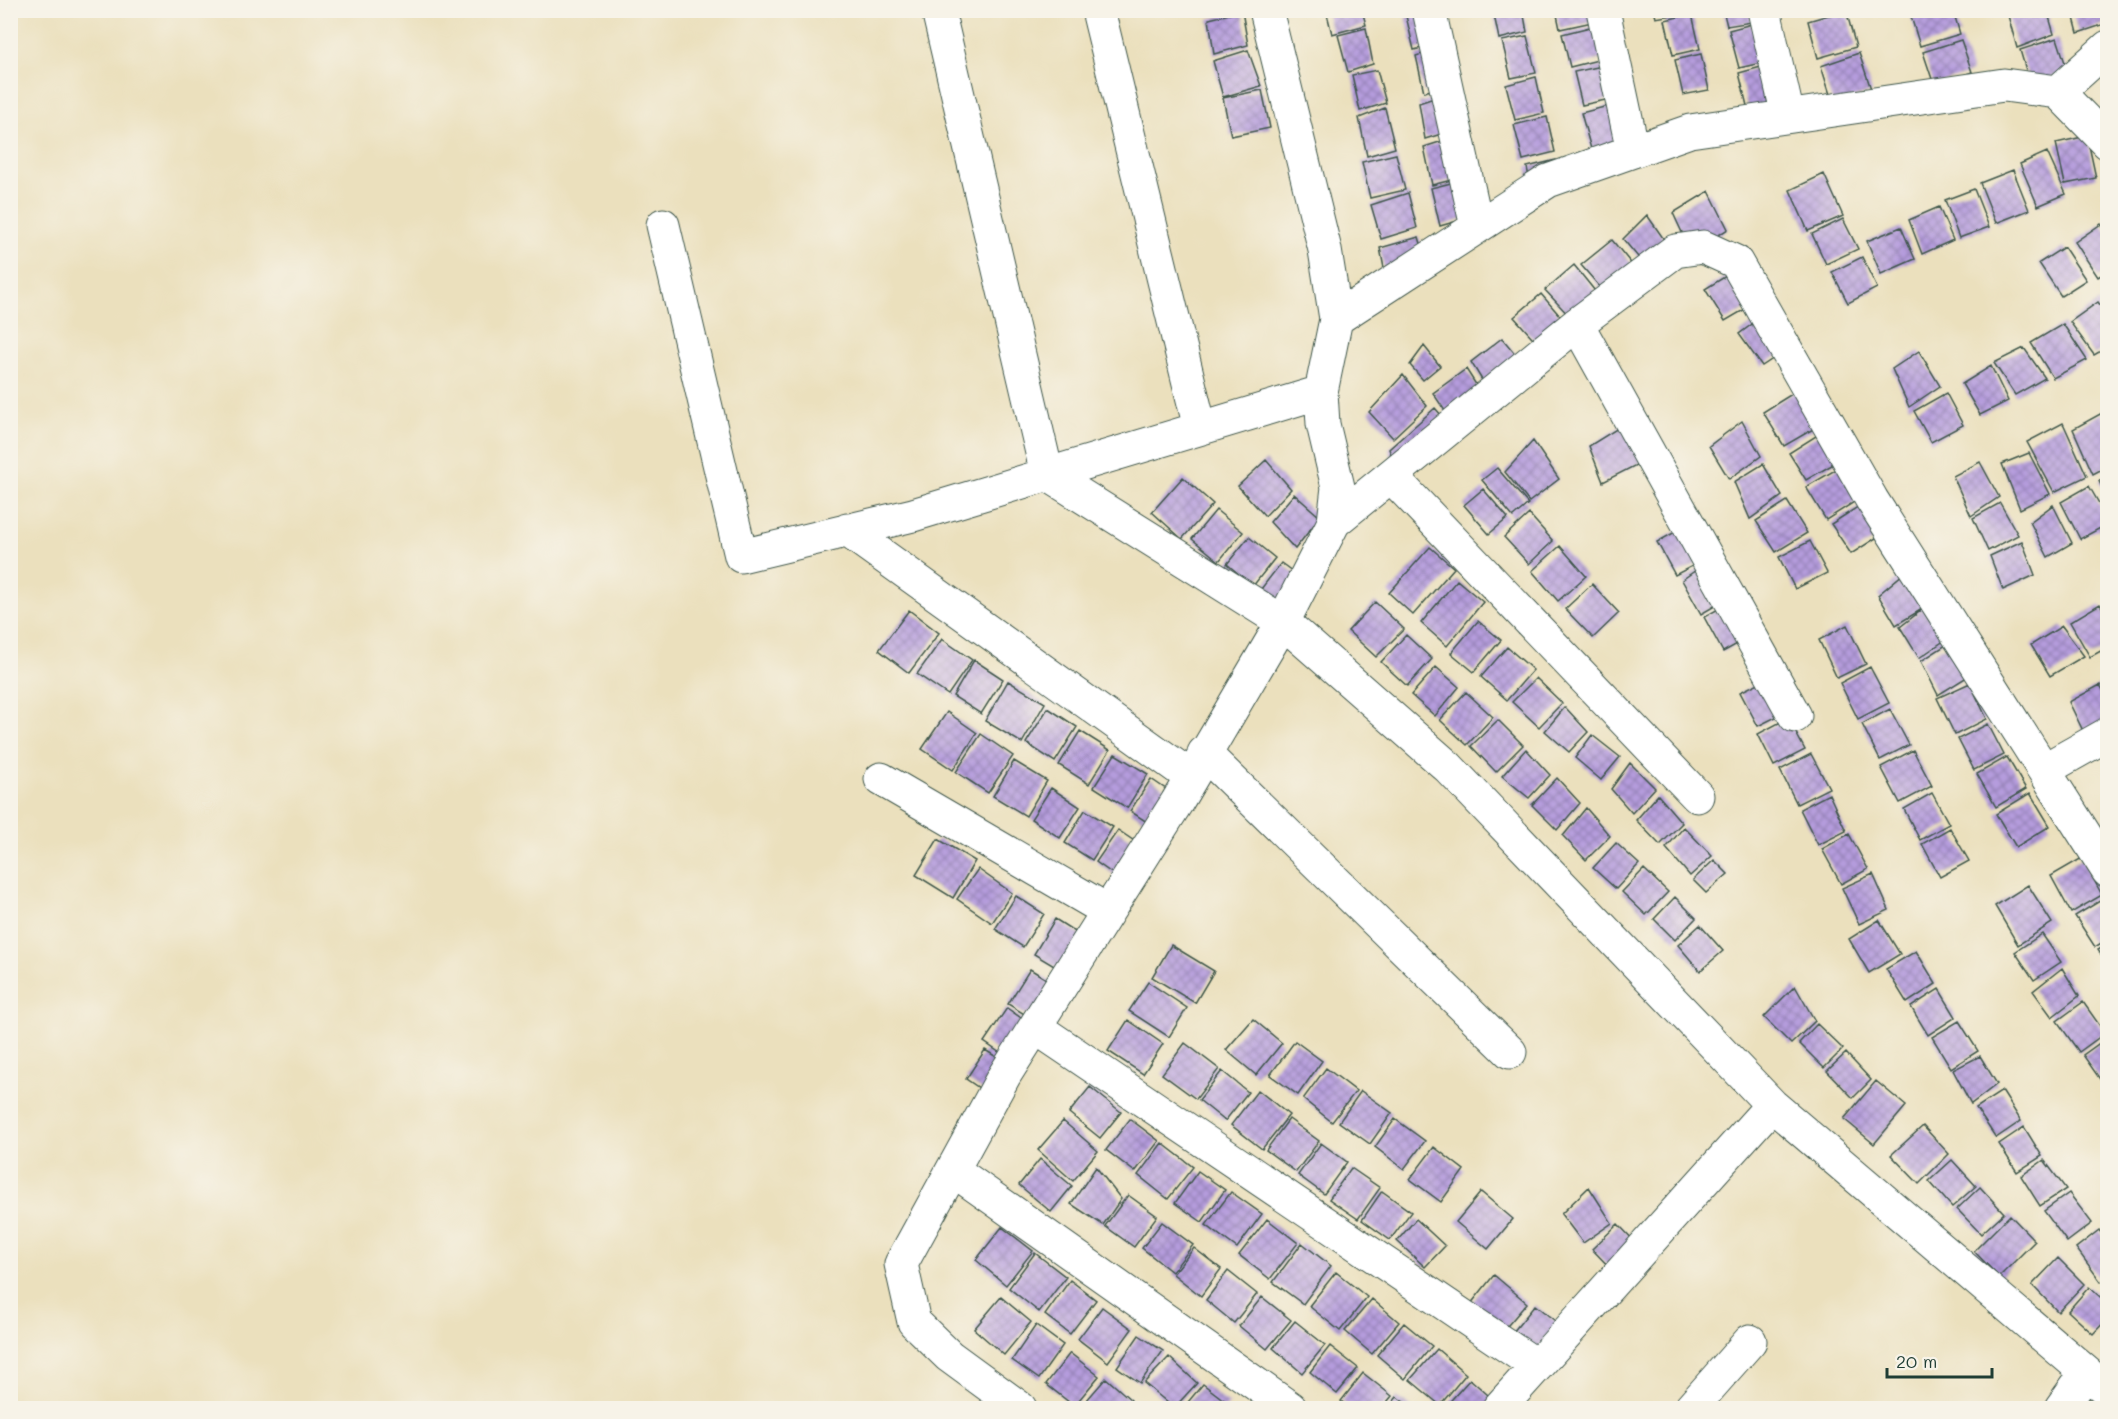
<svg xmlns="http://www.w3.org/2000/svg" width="2118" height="1419" font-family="Mali,sans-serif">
<defs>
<pattern id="building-cross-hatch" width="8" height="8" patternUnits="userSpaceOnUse" patternTransform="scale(1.5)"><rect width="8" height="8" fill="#b59cdd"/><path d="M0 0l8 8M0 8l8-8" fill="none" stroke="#9380b4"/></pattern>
</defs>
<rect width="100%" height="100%" fill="#f7f3e8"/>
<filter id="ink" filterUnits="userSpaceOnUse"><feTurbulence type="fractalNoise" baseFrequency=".0167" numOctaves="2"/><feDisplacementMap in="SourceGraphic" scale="12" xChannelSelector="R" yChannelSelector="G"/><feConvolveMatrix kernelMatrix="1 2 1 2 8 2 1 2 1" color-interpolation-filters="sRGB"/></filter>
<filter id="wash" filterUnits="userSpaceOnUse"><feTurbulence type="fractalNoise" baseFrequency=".008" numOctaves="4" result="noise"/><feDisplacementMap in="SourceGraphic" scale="24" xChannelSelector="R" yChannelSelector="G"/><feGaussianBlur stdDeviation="1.35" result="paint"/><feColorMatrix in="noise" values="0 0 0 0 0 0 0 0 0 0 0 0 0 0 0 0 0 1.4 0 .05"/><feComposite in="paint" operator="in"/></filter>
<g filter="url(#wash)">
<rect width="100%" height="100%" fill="#ebe0bd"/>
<g id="blocks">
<path fill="url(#building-cross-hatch)" d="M1326,10H1362L1366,25L1332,34Z
M1422,10L1433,45L1414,50L1406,16Z
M1493,10H1523L1527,32L1499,39Z
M1556,10H1594L1597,21L1560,29Z
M1654,10H1689V12L1656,18Z
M1723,10H1749L1752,22L1727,26Z
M1846,10L1856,47L1818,58L1808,21Z
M1909,10H1953L1960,34L1920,46Z
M2012,10H2047L2054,34L2017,48L2007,12Z
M2072,10H2108V23L2078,33Z
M1242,11L1248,45L1214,54L1209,19Z
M1692,14L1700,49L1673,55L1665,20Z
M1752,24L1761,63L1739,68L1729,30Z
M1598,25L1606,58L1570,67L1562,34Z
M1366,28L1373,64L1348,72L1338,35Z
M1527,36L1536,73L1511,78L1502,41Z
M2057,38L2068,72L2030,84L2020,50Z
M1961,40L1972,72L1934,85L1923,52Z
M1248,50L1261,86L1223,97L1213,61Z
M1434,50L1441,87L1424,92L1416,56Z
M1859,53L1872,92L1833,104L1821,66Z
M1701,54L1709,90L1683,95L1675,60Z
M1607,65L1615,98L1582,105L1574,72Z
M1761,67L1768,104L1748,110L1739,73Z
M1377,70L1386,103L1360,111L1352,75Z
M1536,77L1544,113L1515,120L1506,85Z
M1262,90L1270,128L1231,136L1223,98Z
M1443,95L1451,131L1425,139L1419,103Z
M1616,104L1626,140L1591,149L1581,113Z
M1385,108L1395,148L1367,156L1359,118Z
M1547,117L1555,152L1523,160L1514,125Z
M2087,136L2096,178L2065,184L2056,143Z
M1455,137L1463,177L1432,185L1424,147Z
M2047,152L2066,194L2038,206L2020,164Z
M1396,154L1405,190L1370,198L1362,162Z
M1556,160L1560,174L1531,189L1527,167Z
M2013,170L2029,210L1996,223L1980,183Z
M1824,174L1843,216L1808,231L1790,190Z
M1463,180L1471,217L1440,226L1431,188Z
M1974,189L1989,227L1959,238L1945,200Z
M1709,191L1728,229L1708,242L1686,241L1673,213Z
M1408,193L1417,228L1381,239L1371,205Z
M1939,207L1953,240L1922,254L1909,220Z
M1647,215L1668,245L1643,263L1623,239Z
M1843,219L1858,249L1826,264L1812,234Z
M2101,224L2108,234V271L2098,277L2075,242Z
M1901,227L1915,259L1881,274L1867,241Z
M1419,237L1425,257L1387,283L1380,248Z
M1612,240L1634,267L1606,294L1581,265Z
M2064,247L2086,280L2061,296L2039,263Z
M1862,257L1877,288L1848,303L1832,272Z
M1574,265L1599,296L1573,320L1545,290Z
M1734,271L1754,304L1725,321L1705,289Z
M1541,294L1567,324L1540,346L1514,317Z
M2098,302L2108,316V347L2094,355L2070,322Z
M1763,316L1783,352L1762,366L1739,334Z
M2063,324L2087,360L2053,378L2031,343Z
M1502,338L1522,362L1488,390L1471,362Z
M1424,346L1440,366L1423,380L1410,365Z
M2024,348L2045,378L2015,395L1994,363Z
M1919,351L1940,386L1909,407L1892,369Z
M1991,366L2008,401L1980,415L1962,384Z
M1466,369L1482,394L1451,420L1433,393Z
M1403,375L1427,406L1393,438L1369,412Z
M1803,387L1822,424L1784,446L1763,412Z
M1946,393L1963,425L1931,442L1914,411Z
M1435,408L1449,424L1396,468L1389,449Z
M2102,413L2108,425V466L2093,474L2073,429Z
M1742,421L1761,456L1729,479L1709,446Z
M1626,423L1646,460L1603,482L1589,446Z
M2063,423L2087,476L2054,492L2027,442Z
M1827,429L1844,458L1806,480L1789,453Z
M1533,441L1559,479L1529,502L1505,472Z
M2029,453L2050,494L2020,509L2002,464Z
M1266,460L1291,489L1265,516L1238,486Z
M1980,462L1999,497L1971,516L1953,476Z
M1847,463L1862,497L1826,520L1806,487Z
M1763,464L1782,496L1750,519L1734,482Z
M1497,468L1528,504L1513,517L1482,480Z
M1183,477L1213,504L1182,539L1152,512Z
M2108,477V500L2099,481Z
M2089,486L2108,519V524L2080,539L2061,502Z
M1483,489L1508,518L1489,534L1464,505Z
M1294,494L1320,517L1295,549L1270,522Z
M1787,501L1807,533L1776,552L1756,521Z
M1867,501L1887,531L1851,554L1831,524Z
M2000,503L2018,535L1988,551L1973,518Z
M2053,505L2072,543L2048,557L2030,522Z
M1216,510L1243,532L1219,561L1192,539Z
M1529,514L1553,541L1529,564L1504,537Z
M1686,526L1704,560L1675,575L1657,542Z
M1249,537L1275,558L1253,586L1227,564Z
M1810,541L1827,573L1795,589L1779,557Z
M2022,541L2035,575L2003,590L1990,556Z
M1560,546L1586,576L1558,601L1532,571Z
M1430,547L1454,568L1413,615L1389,593Z
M1281,563L1300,577L1283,614L1258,593Z
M1706,563L1727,599L1701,614L1682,580Z
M1909,569L1948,638L1919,658L1900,627L1927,606L1896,625L1878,595Z
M1457,580L1483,602L1447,646L1421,623Z
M1592,584L1619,613L1593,638L1565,609Z
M1375,602L1404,629L1376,657L1348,631Z
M1729,603L1748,638L1723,652L1704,617Z
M2100,604L2108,618V647L2090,657L2070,622Z
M909,610L939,633L909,673L879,650Z
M1478,621L1501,640L1474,672L1451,653Z
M1847,625L1866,664L1837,678L1819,640Z
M2062,626L2084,656L2050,676L2031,645Z
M1406,635L1432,659L1407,686L1381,662Z
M942,639L972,660L948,695L917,674Z
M1949,643L1967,677L1938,695L1921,661Z
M1507,647L1533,670L1507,700L1481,677Z
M974,660L1003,679L981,714L953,696Z
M1436,667L1459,687L1435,716L1411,695Z
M1870,667L1889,703L1858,719L1840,683Z
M1536,678L1562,703L1539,727L1512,702Z
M1769,678L1786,712L1758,726L1740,692Z
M1008,681L1045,703L1022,743L985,721Z
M1970,683L1987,719L1955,735L1937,698Z
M2100,685L2108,699V726L2087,739L2069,702Z
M1466,692L1493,717L1467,745L1440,720Z
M1565,707L1588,732L1569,752L1545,731Z
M1048,708L1077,727L1055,762L1026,743Z
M1890,709L1909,745L1880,760L1862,724Z
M947,712L977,733L953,770L922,749Z
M1788,718L1805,750L1774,766L1758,734Z
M1498,720L1523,745L1496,772L1471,746Z
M1988,724L2004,755L1974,770L1958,739Z
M1080,731L1110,750L1089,784L1059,765Z
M981,734L1013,756L988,793L956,772Z
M1592,735L1620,757L1601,780L1575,758Z
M1526,749L1550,775L1529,798L1502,776Z
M1913,750L1932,786L1900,803L1881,767Z
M1115,754L1148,774L1127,808L1094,787Z
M1811,754L1829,788L1797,804L1780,770Z
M2007,757L2026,789L1996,807L1977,774Z
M1014,761L1047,781L1026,816L993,796Z
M1630,763L1655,788L1632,813L1611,789Z
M1557,778L1580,803L1557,830L1532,805Z
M1151,779L1176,796L1156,828L1130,811Z
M1051,788L1080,807L1060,838L1031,819Z
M1932,793L1949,824L1920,840L1904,809Z
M2030,793L2050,826L2016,847L1996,814Z
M1829,794L1846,831L1818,845L1800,809Z
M1658,795L1682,823L1660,845L1636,820Z
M1586,808L1610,836L1586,860L1563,836Z
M1085,810L1113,827L1092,860L1065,843Z
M1684,827L1712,856L1690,876L1666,848Z
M1950,828L1969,861L1940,877L1922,844Z
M1118,830L1143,847L1120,879L1096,862Z
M1849,834L1868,869L1841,884L1822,849Z
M938,839L975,861L953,898L916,875Z
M1616,843L1639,864L1616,889L1593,868Z
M2082,858L2102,895L2071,913L2051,876Z
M1714,860L1728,874L1706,893L1693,880Z
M978,869L1012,893L992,923L957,899Z
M1644,869L1668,892L1646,915L1622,892Z
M1873,874L1889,910L1859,924L1842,888Z
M2028,885L2052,923L2018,945L1995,906Z
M1016,896L1044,914L1023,947L995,929Z
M1675,897L1696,918L1675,940L1654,919Z
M2103,899L2108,906V939L2095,947L2075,916Z
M1055,919L1085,938L1064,972L1034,954Z
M1879,920L1900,954L1869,973L1849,939Z
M1700,925L1723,951L1700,971L1678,945Z
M2042,934L2061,962L2034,980L2015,952Z
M2108,944V965L2098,950Z
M1171,945L1214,971L1195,1003L1152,977Z
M1916,951L1936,984L1907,1003L1886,969Z
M2062,968L2079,996L2052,1017L2033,991Z
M1030,969L1056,985L1034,1020L1008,1004Z
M1148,982L1187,1008L1169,1037L1129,1011Z
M1795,986L1815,1021L1791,1044L1764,1017Z
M1939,989L1956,1017L1928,1035L1911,1007Z
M2083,1002L2105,1033L2079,1052L2057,1021Z
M1007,1008L1031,1025L1009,1059L984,1042Z
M1253,1019L1282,1043L1256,1075L1226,1050Z
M1128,1020L1163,1044L1143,1074L1108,1051Z
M1959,1021L1978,1051L1951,1068L1932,1037Z
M1817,1024L1843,1049L1824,1068L1799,1043Z
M2108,1037V1082L2104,1085L2083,1055Z
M1295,1041L1322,1061L1298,1095L1270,1075Z
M1185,1043L1219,1069L1196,1099L1162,1074Z
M985,1050L1008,1064L988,1094L966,1079Z
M1846,1053L1871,1080L1853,1098L1827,1071Z
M1980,1056L1997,1084L1971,1104L1953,1070Z
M1326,1068L1356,1091L1332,1122L1303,1099Z
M1222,1071L1248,1092L1225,1121L1199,1100Z
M1876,1081L1906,1106L1874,1144L1844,1119Z
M1090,1087L1121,1112L1100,1138L1069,1113Z
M1258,1090L1289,1115L1262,1149L1231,1125Z
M1361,1091L1392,1113L1370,1144L1339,1122Z
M2002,1091L2021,1121L1996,1138L1976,1108Z
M1130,1119L1159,1141L1135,1172L1106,1150Z
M1289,1119L1319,1141L1296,1172L1266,1150Z
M1395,1119L1425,1141L1404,1169L1375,1147Z
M1063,1121L1098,1151L1073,1181L1038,1150Z
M1923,1126L1949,1154L1919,1184L1891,1155Z
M2024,1127L2042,1156L2017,1172L1999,1144Z
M1162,1143L1193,1167L1168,1199L1138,1175Z
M1321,1143L1347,1162L1324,1194L1298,1175Z
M1434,1147L1464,1170L1441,1202L1410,1179Z
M1040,1159L1072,1186L1051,1212L1019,1185Z
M1952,1160L1976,1186L1952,1207L1929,1181Z
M2044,1160L2066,1189L2040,1206L2021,1176Z
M1096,1167L1121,1199L1103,1225L1071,1204Z
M1351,1168L1380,1188L1358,1219L1329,1199Z
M1198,1171L1225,1190L1202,1222L1175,1203Z
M1589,1187L1612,1223L1583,1243L1561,1214Z
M1980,1187L2004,1213L1981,1234L1957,1209Z
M1382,1191L1411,1212L1390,1240L1362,1220Z
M1231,1192L1262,1214L1237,1248L1206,1225Z
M1481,1192L1513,1219L1488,1249L1456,1222Z
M2069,1193L2092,1223L2067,1242L2044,1211Z
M1128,1195L1157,1216L1134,1247L1105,1226Z
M2010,1215L2035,1241L1999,1277L1974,1251Z
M1267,1219L1298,1243L1270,1279L1239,1255Z
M1416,1219L1445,1246L1425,1267L1397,1241Z
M1162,1222L1193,1245L1172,1272L1142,1248Z
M1618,1224L1639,1246L1612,1270L1592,1249Z
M1002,1227L1033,1251L1006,1285L976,1260Z
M2099,1230L2108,1242V1277L2101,1282L2076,1248Z
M1302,1243L1331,1266L1303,1304L1273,1282Z
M1194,1248L1221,1269L1201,1296L1173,1274Z
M1035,1253L1066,1277L1039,1312L1009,1288Z
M2058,1258L2084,1284L2058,1312L2032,1285Z
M1228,1271L1257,1294L1234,1323L1206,1300Z
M1336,1272L1367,1297L1340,1331L1309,1306Z
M1494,1275L1527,1303L1502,1332L1470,1305Z
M1070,1280L1096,1300L1070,1334L1045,1315Z
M2089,1287L2108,1304V1318L2093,1334L2068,1311Z
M1001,1297L1031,1322L1004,1355L974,1329Z
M1262,1297L1291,1320L1267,1349L1239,1326Z
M1372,1299L1399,1322L1372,1354L1345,1331Z
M1535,1305L1559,1324L1536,1352L1513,1332Z
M1102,1307L1132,1329L1108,1362L1078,1339Z
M1295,1321L1325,1345L1302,1373L1273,1348Z
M1404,1323L1432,1346L1405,1379L1377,1355Z
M1036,1325L1063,1345L1039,1379L1012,1360Z
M1139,1335L1163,1351L1140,1383L1117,1367Z
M1330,1346L1358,1368L1337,1394L1310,1372Z
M1437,1349L1466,1374L1440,1405L1410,1380Z
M1070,1353L1099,1376L1074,1406L1046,1384Z
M1169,1357L1197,1383L1174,1408L1144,1383Z
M1363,1373L1392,1396L1382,1408H1350L1341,1401Z
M1106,1378L1131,1400L1124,1408H1080Z
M1470,1379L1497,1403L1493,1408H1444Z
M1203,1384L1229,1404L1226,1408H1183Z
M1397,1397L1412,1408H1388Z"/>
</g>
</g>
<g filter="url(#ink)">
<use href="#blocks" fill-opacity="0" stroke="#3e5549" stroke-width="1.5"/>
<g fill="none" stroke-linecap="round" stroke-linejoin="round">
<g stroke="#3e5549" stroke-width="35">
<path id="minor" d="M938,10L1047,474L1283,622L1448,767L1772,1105L2108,1391
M1098,10L1200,428
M1429,10L1477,227
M1603,10L1633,151
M1764,10L1788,116
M2058,92L2108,47
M663,225L741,556L913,515L1321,392
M1336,319L1548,181L1690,131L2004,85L2058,92L2108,143
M1577,324L1795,716
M1391,476L1697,796
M1334,522L1577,324L1675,251L1703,247L1736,262L1872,500L2108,871
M847,530L1191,777
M1204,753L1510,1052
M2044,770L2108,734
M881,779L1108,911
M1035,1027L1537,1366
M953,1170L1290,1408
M1020,1408L949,1356L914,1322L901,1264L1004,1076L1177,802L1283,622L1334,522L1338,487L1323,424L1321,392L1336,319L1325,250L1266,10
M1499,1408L1772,1105
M1691,1408L1750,1341
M2061,1408L2086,1373"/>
</g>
<use href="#minor" stroke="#fff" stroke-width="33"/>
</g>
</g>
<rect width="2118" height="1419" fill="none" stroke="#f7f3e8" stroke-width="36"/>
<path d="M1887 1368v9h105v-9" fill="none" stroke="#1f3d34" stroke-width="3"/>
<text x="1896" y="1368" font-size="18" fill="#1f3d34" stroke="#f7f3e8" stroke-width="4.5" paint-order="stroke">20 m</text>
</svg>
